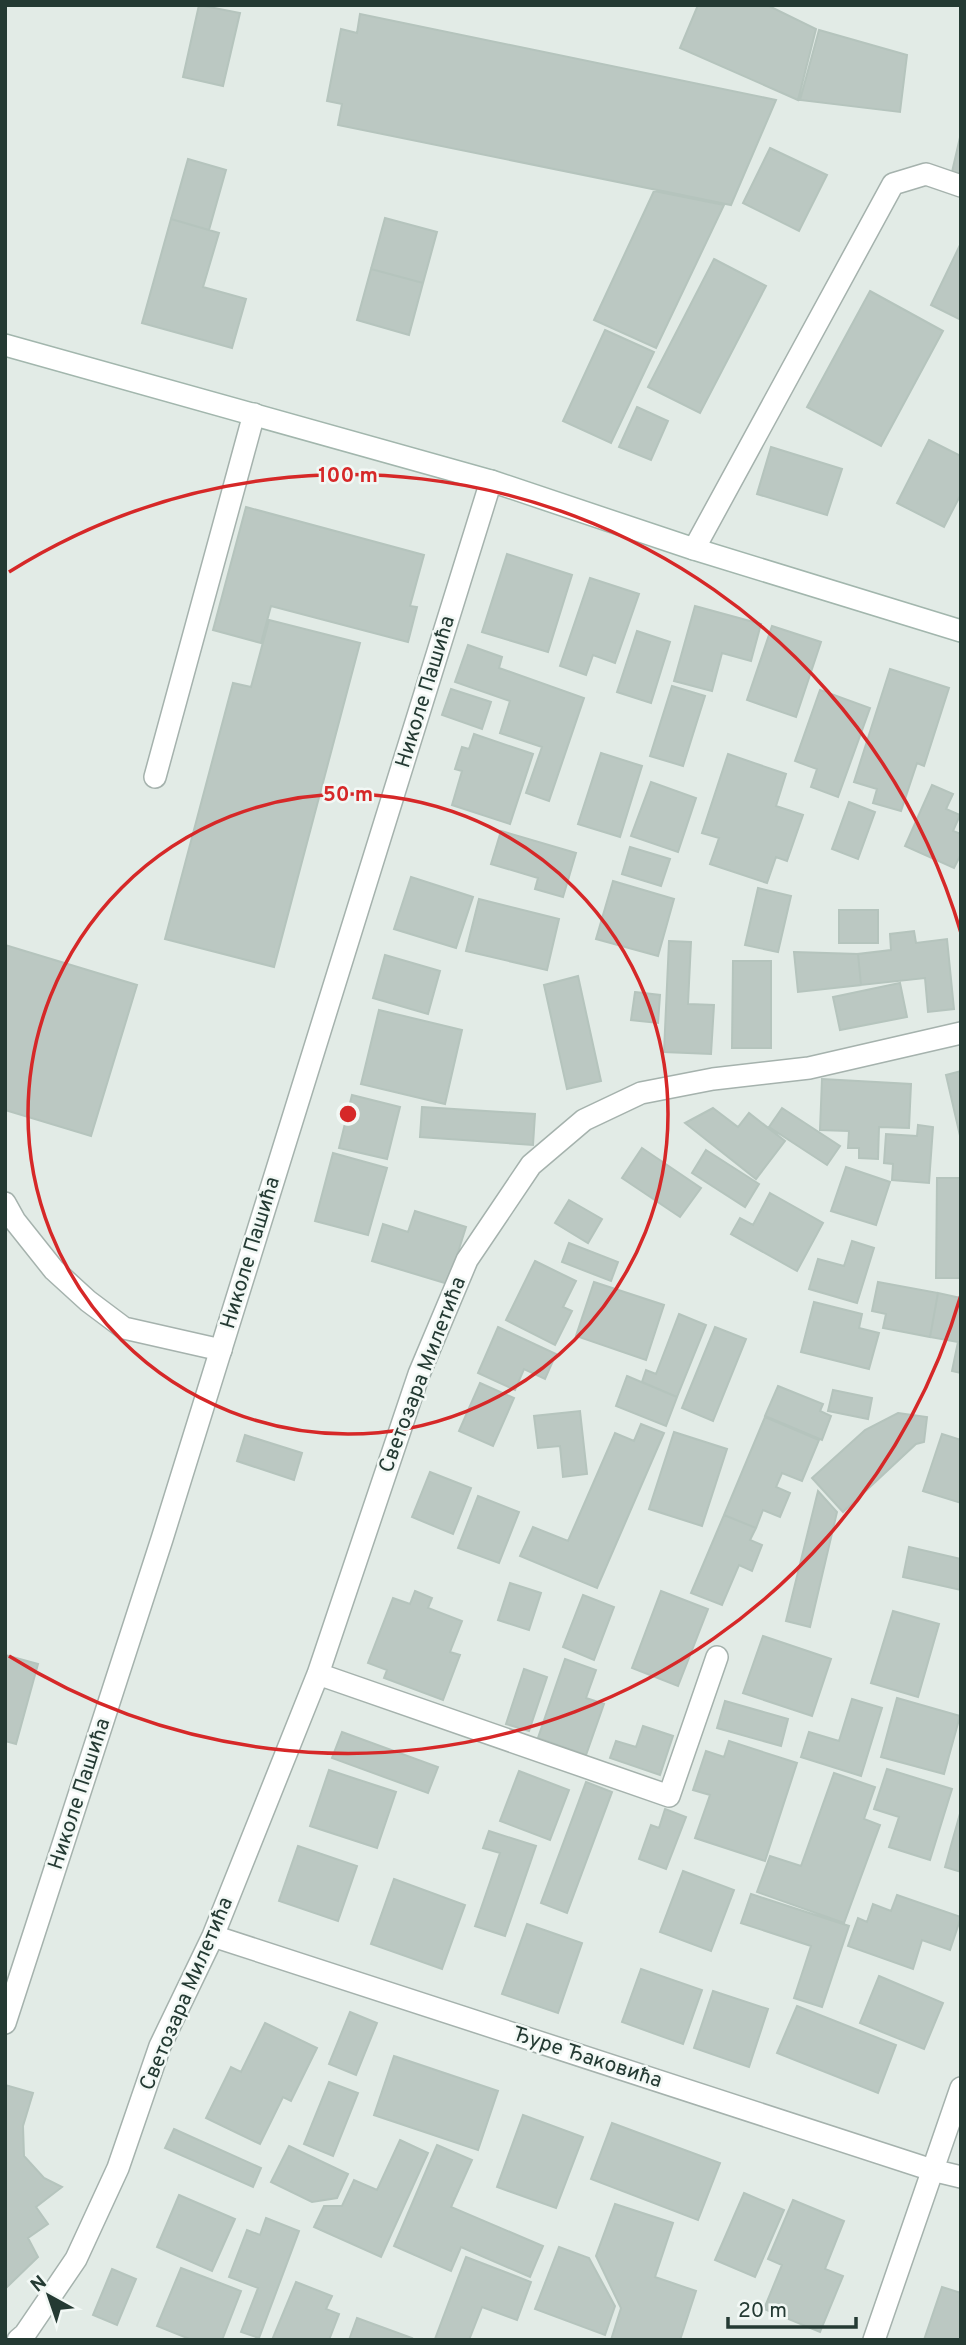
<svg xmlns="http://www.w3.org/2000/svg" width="966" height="2345" font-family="Overpass,sans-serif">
<rect width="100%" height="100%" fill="#e2ebe6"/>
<path fill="#bbc8c2" stroke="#b5c4bd" stroke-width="2" d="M199,5L240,13L223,86L183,77Z
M698,5H767L816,29L798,100L680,48Z
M360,14L776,100L731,205L338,125L342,104L327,101L341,29L357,33Z
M819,30L907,55L900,112L800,100Z
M961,133V174L952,172Z
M770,148L827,175L799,231L743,203Z
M188,159L226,170L209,230L171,219Z
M654,191L724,205L656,348L594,320Z
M385,218L437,232L423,283L371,269Z
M171,219L219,233L203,287L246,299L232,348L142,323Z
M961,243V320L931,305Z
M714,259L766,286L700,413L648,387Z
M371,269L423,283L409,335L357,320Z
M870,291L943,331L881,446L807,407Z
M605,330L654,352L611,443L563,421Z
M637,407L668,421L651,460L619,447Z
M929,440L961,456V494L944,527L897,503Z
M771,447L842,469L827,515L757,494Z
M246,507L424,555L410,606L417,607L408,642L271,606L261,643L213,630Z
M507,554L572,575L548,652L482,632Z
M590,578L639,594L615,663L593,655L586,675L560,666Z
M695,606L761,624L751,661L722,653L712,691L674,681Z
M269,620L360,643L274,967L165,939L233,683L251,687Z
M772,626L821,642L796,717L747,700Z
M637,631L670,642L651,703L617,692Z
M468,645L502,657L499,668L584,698L549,801L526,793L542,747L500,733L510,701L455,682Z
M890,669L949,688L924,766L917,763L901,811L873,803L877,789L854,782Z
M672,686L705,696L683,766L650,756Z
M451,689L491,702L482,729L442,715Z
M820,690L870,708L838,797L811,787L817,769L795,761Z
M474,734L533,754L510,824L452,805L462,771L455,769L462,747L469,749Z
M601,753L642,766L620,837L578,824Z
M728,754L786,774L776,806L803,815L787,861L776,857L767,883L710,864L719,838L702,833Z
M651,782L696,798L678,852L631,836Z
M932,785L953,794L946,809L960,815L953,831L961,834V854L954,868L905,846Z
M849,802L875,812L858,859L832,849Z
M501,831L576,853L563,897L535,889L538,878L491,864Z
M630,847L670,859L661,886L622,874Z
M411,877L473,897L456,948L394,929Z
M613,881L674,899L658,956L596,939Z
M758,888L791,896L778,952L745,945Z
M479,899L559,919L547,970L466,951Z
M839,910H878V943H839Z
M914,931L916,943L947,939L954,1009L928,1012L925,978L861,985L858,954L891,950L890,934Z
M669,941L691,942L688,1004L714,1005L711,1054L664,1052Z
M5,945L137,985L91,1136L5,1110Z
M794,952L858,954L861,985L798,992Z
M385,955L440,971L428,1014L373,998Z
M733,961H771V1048H732Z
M578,976L601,1081L567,1089L544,985Z
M900,983L907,1017L840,1030L833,997Z
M635,992L660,995L658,1023L631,1020Z
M379,1010L462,1030L445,1104L361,1084Z
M961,1071V1140L946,1075Z
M822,1079L911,1084L909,1128L879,1127L878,1159L859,1158V1148H848L849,1131L820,1130Z
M352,1095L400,1107L387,1159L339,1148Z
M422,1107L535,1114L533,1145L420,1137Z
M713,1108L738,1127L749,1113L785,1141L756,1179L685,1123Z
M782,1108L840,1146L827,1165L769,1127Z
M918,1125L933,1127L929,1183L892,1180L893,1164L884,1163L886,1134L917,1136Z
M642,1148L701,1188L680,1217L622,1178Z
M706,1150L759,1184L745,1207L692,1173Z
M333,1153L387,1168L368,1235L315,1221Z
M846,1167L890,1182L876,1225L831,1211Z
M937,1178H961V1278H936Z
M770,1193L823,1223L797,1271L731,1234L740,1218L753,1225Z
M569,1200L602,1219L588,1243L555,1223Z
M415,1211L466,1227L448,1284L372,1261L383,1224L408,1232Z
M852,1241L874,1248L857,1303L809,1289L818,1259L844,1266Z
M569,1243L618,1262L611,1281L562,1262Z
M535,1261L576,1281L563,1307L572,1311L555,1345L506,1320Z
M594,1282L664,1305L646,1360L576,1336Z
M878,1282L938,1293L930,1337L883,1328L886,1314L872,1311Z
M938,1293L961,1298V1373L952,1371L958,1342L930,1337Z
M814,1302L862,1314L859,1328L879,1333L869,1369L801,1352Z
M679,1314L706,1325L677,1397L642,1382L646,1370L656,1374Z
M498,1327L556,1354L545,1379L524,1369L515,1390L478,1373Z
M715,1327L746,1339L713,1421L682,1408Z
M627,1376L677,1397L666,1426L616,1406Z
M480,1383L514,1398L493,1446L459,1431Z
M778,1386L823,1404L820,1411L831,1416L822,1440L765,1416Z
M833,1390L872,1398L868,1419L828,1411Z
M580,1411L587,1474L563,1477L560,1446L538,1448L534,1416Z
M898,1413L927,1417L924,1442L916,1444L843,1512L812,1478L865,1430Z
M765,1417L819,1440L802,1481L782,1473L776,1487L790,1493L780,1517L763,1510L756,1528L724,1515Z
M641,1424L664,1433L597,1588L520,1556L533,1527L568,1541L615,1433L634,1441Z
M674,1432L727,1449L702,1526L649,1509Z
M942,1434L961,1440V1503L923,1491Z
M245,1435L302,1453L294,1480L237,1461Z
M430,1472L471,1488L453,1534L412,1517Z
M818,1491L837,1512L810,1627L786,1621Z
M478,1496L519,1512L499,1563L458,1548Z
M724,1515L756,1528L750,1540L762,1545L752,1571L739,1565L722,1605L691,1593Z
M909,1547L961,1559V1590L903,1577Z
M510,1583L541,1593L529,1630L498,1620Z
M415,1591L432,1598L428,1608L462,1621L450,1652L460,1655L443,1700L384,1678L387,1670L368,1663L393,1598L410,1604Z
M661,1591L708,1609L678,1686L632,1668Z
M583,1595L614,1607L594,1660L563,1647Z
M893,1611L939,1624L918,1697L871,1683Z
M763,1636L831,1659L812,1716L743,1693Z
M5,1655L38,1664L16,1744L5,1741Z
M565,1659L596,1670L586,1698L604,1704L586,1755L538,1738Z
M524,1669L547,1677L529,1731L506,1724Z
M897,1698L960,1716L944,1774L881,1757Z
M852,1699L882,1708L861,1776L801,1757L809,1732L839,1741Z
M725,1701L788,1719L781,1746L717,1728Z
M643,1726L673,1736L660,1775L610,1758L616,1741L636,1747Z
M342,1732L438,1767L428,1793L332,1758Z
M729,1741L797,1763L765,1861L695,1838L710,1795L693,1790L706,1751L724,1757Z
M887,1769L952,1789L930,1860L889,1847L899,1817L874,1809Z
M329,1770L396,1792L377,1848L310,1826Z
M519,1771L569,1790L550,1840L500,1821Z
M834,1773L875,1787L864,1819L880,1825L844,1923L757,1892L770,1856L801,1866Z
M586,1782L612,1792L567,1913L541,1903Z
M665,1809L686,1817L666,1869L639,1859L651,1825L659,1828Z
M961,1810V1872L945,1867Z
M489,1831L536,1846L505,1936L475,1926L500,1853L483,1848Z
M298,1846L357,1866L338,1921L279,1901Z
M683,1871L734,1890L711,1951L660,1932Z
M394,1879L465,1905L442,1969L371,1944Z
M751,1894L849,1926L822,2007L794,1998L811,1946L741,1923Z
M897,1895L961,1917L950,1950L922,1940L913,1969L848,1946L858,1918L867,1922L873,1904L891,1911Z
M527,1924L582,1943L558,2013L502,1994Z
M641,1969L702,1990L683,2044L622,2022Z
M879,1976L943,2003L924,2049L860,2023Z
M713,1991L768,2009L749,2067L694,2048Z
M797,2006L896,2045L878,2093L777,2053Z
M350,2012L377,2023L356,2075L329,2064Z
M265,2023L317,2048L291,2101L283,2097L260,2144L206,2118L231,2067L241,2072Z
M394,2056L498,2091L478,2150L374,2115Z
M329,2082L358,2093L333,2156L304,2144Z
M5,2085L33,2093L23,2126L24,2156L44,2178L62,2187L36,2207L48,2224L28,2238L38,2257L5,2289Z
M523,2115L583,2137L556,2208L497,2187Z
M612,2123L720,2163L698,2220L591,2179Z
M174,2129L261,2168L253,2187L165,2148Z
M400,2140L428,2153L381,2257L314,2227L324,2206H342L354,2180L377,2190Z
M437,2145L472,2160L451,2207L543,2246L530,2277L461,2247L451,2271L394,2246Z
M289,2146L348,2174L337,2198L312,2202L271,2182Z
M744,2193L784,2210L755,2277L715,2260Z
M179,2195L235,2219L212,2271L157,2247Z
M793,2200L844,2221L825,2269L843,2276L820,2332L764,2309L782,2265L768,2259Z
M615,2204L673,2223L655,2277L696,2291L680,2340H611L621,2308L596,2256Z
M266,2218L299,2231L259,2338L241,2332L258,2288L229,2277L247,2230L260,2235Z
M559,2247L589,2258L615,2306L605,2335L535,2309Z
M466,2257L531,2282L517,2320L482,2307L469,2340H437L435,2339Z
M181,2268L241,2291L222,2340H192L157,2326Z
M112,2269L136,2279L117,2325L93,2315Z
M296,2282L332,2296L326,2309L339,2314L329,2340H272Z
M942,2287L961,2293V2340H924Z
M357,2318L412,2338L411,2340H349Z"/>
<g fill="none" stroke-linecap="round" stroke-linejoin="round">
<g stroke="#a5b2ad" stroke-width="24">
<path id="lane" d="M694,549L893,184L926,174L961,186
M155,777L254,414
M5,1203L15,1221L54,1270L88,1301L124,1328L221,1350"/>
</g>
<g stroke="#a5b2ad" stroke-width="24">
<path id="street" d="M318,1674L669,1796L717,1657
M213,1936L932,2170L961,2177
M5,2023L162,1539L491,481
M18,2340L25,2334L76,2259L118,2168L160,2046L213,1936L318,1674L419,1374L467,1260L531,1165L584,1120L641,1093L713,1079L809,1068L961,1033
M874,2340L961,2088"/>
</g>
<g stroke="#a2b6ad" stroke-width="24">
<path id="secondary" d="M5,345L491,481L694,549L961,631"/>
</g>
<use href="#lane" stroke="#fff" stroke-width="21"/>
<use href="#street" stroke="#fff" stroke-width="21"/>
<use href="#secondary" stroke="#fff" stroke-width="21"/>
</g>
<g fill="none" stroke="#d62828" stroke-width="3.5">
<circle cx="348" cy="1114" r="320"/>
<path d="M961 1295A639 639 0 0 1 9 1656M9 572A639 639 0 0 1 961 933"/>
</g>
<g text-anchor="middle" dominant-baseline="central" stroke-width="5" stroke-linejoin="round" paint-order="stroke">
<g font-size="21" fill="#243a33" stroke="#f2f8f5">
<text transform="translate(426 692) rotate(-73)">Николе Пашића</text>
<text transform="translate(251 1253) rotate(-73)">Николе Пашића</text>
<text transform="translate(423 1375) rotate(-69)">Светозара Милетића</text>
<text transform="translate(80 1794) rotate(-72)">Николе Пашића</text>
<text transform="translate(187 1994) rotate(-67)">Светозара Милетића</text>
<text transform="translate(587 2058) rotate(18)">Ђуре Ђаковића</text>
</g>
</g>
<circle cx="348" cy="1114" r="10" fill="#d62828" stroke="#f2f8f5" stroke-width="3.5"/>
<g font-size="21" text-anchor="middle" font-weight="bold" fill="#d62828" stroke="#f2f8f5" stroke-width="5" stroke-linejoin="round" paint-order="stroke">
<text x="348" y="482">100 m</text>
<text x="348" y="801">50 m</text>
</g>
<rect width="966" height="2345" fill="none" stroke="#243a33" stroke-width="14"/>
<g transform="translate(49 2296) rotate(320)" stroke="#f2f8f5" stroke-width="5" paint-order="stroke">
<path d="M0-5L12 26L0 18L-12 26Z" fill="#243a33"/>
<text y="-10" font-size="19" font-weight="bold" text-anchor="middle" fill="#243a33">N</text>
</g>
<path d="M728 2317v10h128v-10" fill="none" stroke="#243a33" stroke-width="3.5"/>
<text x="738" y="2317" font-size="21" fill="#243a33" stroke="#f2f8f5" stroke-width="5" paint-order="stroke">20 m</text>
</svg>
